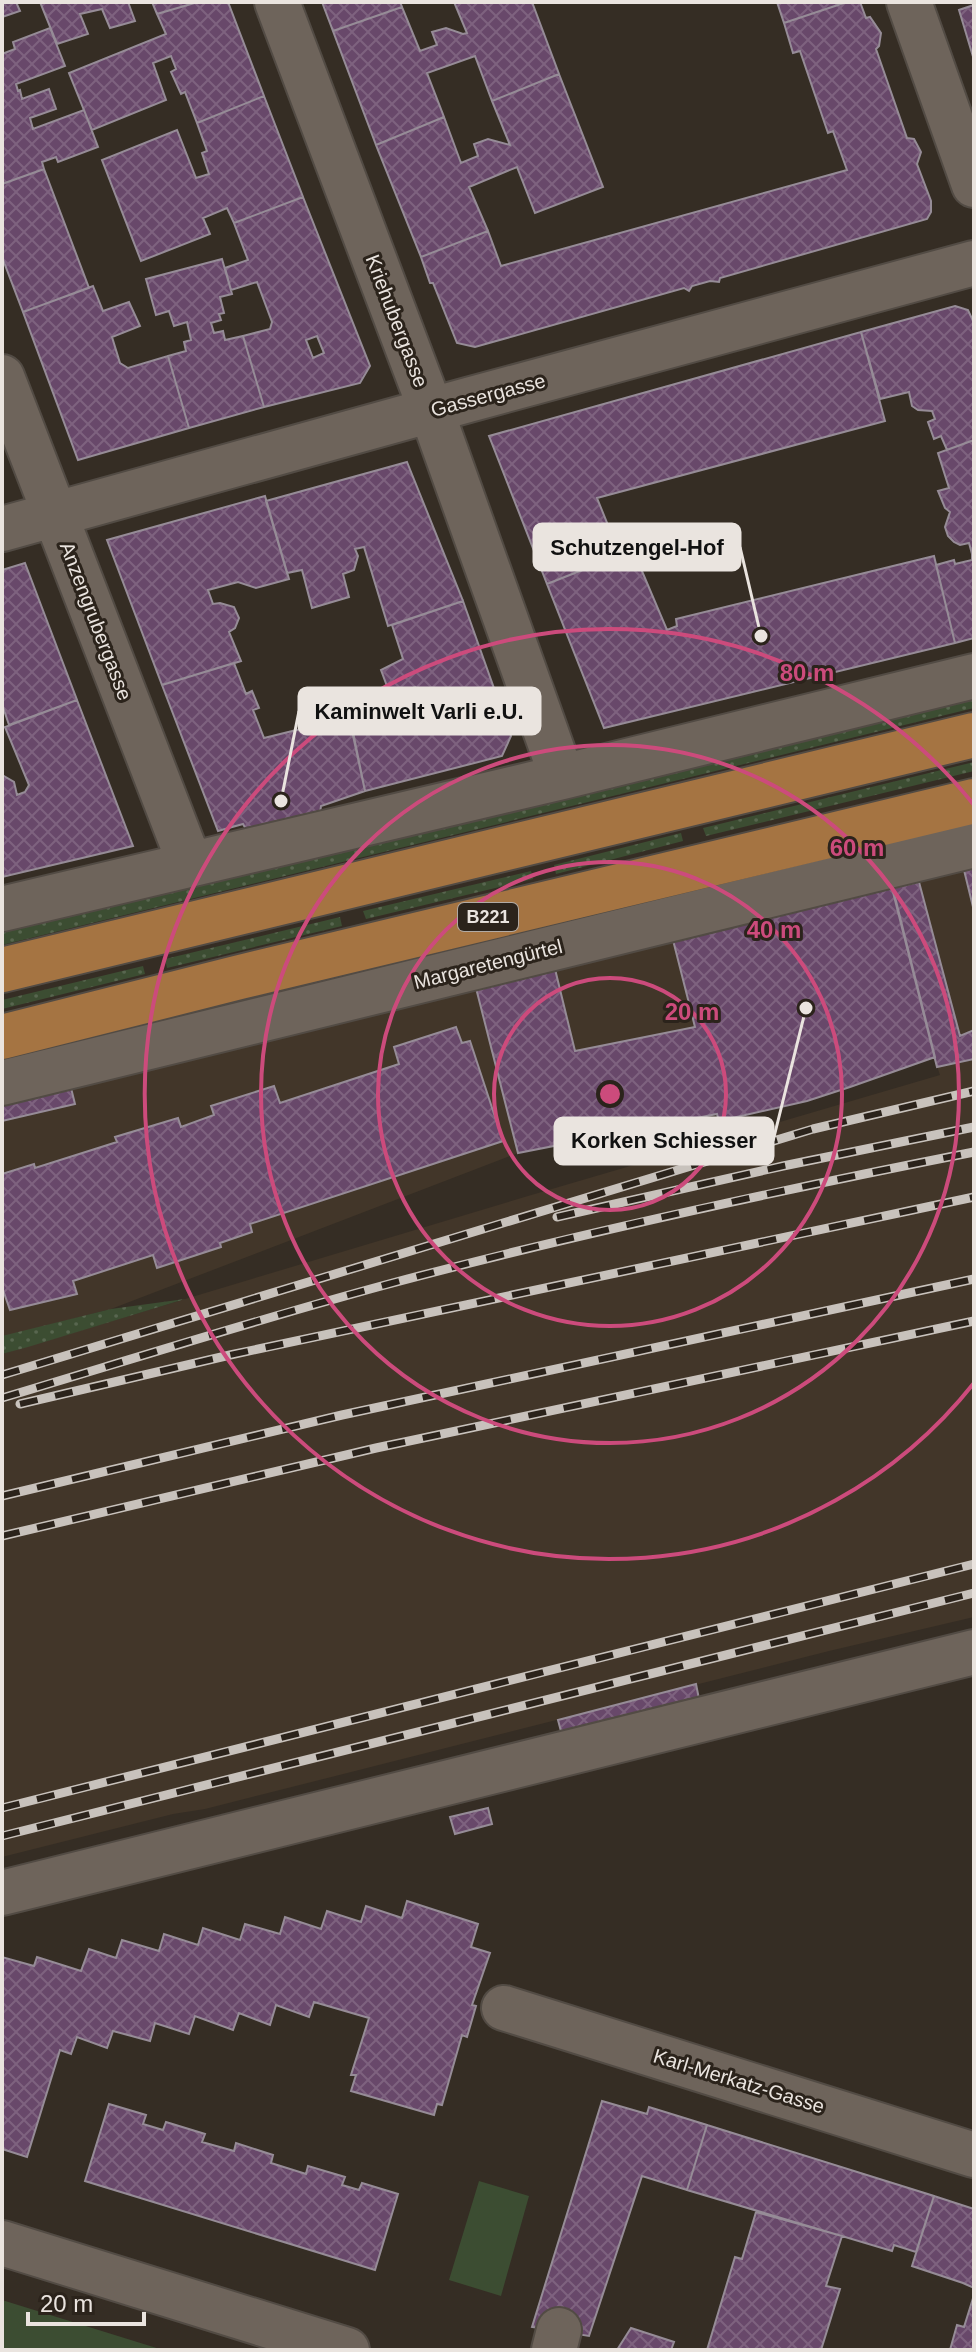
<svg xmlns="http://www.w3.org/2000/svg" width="976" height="2352" font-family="Helvetica,sans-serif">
<defs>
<pattern id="grass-dots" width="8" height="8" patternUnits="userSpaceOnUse" patternTransform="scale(2)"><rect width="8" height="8" fill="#3c4d32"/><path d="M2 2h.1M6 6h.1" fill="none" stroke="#58664f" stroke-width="1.8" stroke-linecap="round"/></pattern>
<pattern id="building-cross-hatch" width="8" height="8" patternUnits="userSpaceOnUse" patternTransform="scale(2)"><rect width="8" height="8" fill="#68486a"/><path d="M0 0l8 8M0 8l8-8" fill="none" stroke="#7e627f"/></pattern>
</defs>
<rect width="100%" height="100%" fill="#352d24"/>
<path fill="#423629" d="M974,830V1617L829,1651L205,1809L173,1814L2,1857V1354L528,1196L940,1075L934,1057L850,1087L807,1101L719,1121L717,1114L518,1153L111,1309L2,1337V1067Z"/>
<path fill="url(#grass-dots)" d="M974,694V708L2,945V930Z
M974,762V771L706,836L703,828Z
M681,833L683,841L556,874L554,865Z
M531,871L533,879L366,919L363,911Z
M340,917L342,926L167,968L165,959Z
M143,966L145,974L2,1009V1000Z
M185,1299L28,1347L2,1354V1336L111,1309Z"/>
<path fill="#3c4d32" d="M479,2181L529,2196L501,2296L449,2280Z
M2,2300L163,2350H2Z"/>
<path fill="url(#building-cross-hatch)" stroke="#968c97" stroke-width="2" fill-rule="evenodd" d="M2,2H16L20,11L2,17Z
M40,2H128L135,21L110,28L102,9L80,14L88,34L57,44Z
M152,2H198L157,14Z
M198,2H228L264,96L197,123L185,92L181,94L171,72L176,69L171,56L153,63L166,100L92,130L69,73L166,34L157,14Z
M322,2H400L402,7L333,31Z
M454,2H532L559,74L492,101L475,56L427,73L444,117L376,145L333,31L402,7L420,51L437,45L432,32L446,28L463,34L467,33Z
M777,2H847L784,23Z
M847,2H860L866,18L870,17L881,33L879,46L876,49L907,138L914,139L921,152L917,164L931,201V212L927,219L720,278L719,282L710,281L692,286L689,291L684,288L475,347L457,343L433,283H430L421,257L488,231L501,266L847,170L833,131L828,133L800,51L793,53L784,23Z
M974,5V60L959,10Z
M50,28L65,66L16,84L18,91L20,90L22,99L49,89L56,109L30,118L33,129L84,110L98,147L58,162L56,157L42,162L44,169L2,184V54L15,49L13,42Z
M559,74L603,187L535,213L517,167L469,187L488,231L421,257L376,145L444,117L461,163L478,156L474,144L488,139L510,145L492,101Z
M264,96L303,197L234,223L227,208L203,218L210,234L141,261L102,160L177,130L196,178L209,174L202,153L207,151L197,123Z
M44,169L89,288L23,312L2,257V184Z
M303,197L370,366L360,383L264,407L243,336L270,329L272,322L257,282L231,290L225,268L248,260L234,223ZM317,336L324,353L313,358L306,340Z
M222,259L232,294L220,297L224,313L219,314L221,320L211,323L214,333L223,331L225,340L243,336L264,407L189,428L168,356L186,351L184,342L191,340L187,322L174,326L169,311L156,315L146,279Z
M93,286L103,311L129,302L140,326L112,337L120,363L128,368L168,356L189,428L78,460L23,312Z
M955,306L968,310L974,323V440L947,450L941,436L934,439L928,422L935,419L932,411L918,410L912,406L909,392L880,399L861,332Z
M861,332L885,421L597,498L620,555L547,584L489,436Z
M974,440V638L955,643L936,565L954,560L955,564L972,560V554L969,543L960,545L954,542L948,536L945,527L950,512L945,508L938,491L949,488L938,453Z
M407,462L463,601L388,626L364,547L355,549L358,556L354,570L343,574L349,597L312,608L302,570L287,573L266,501Z
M265,496L289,579L256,588L238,582L208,590L213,604L220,603L234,607L239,618L235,628L229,632L241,661L162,685L107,540Z
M633,550L667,630L677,626L676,619L934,556L955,643L604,728L547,584Z
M25,563L77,700L9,725L2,704V570Z
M463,601L511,736L502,756L365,791L351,722L417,703L418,697L415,687L391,697L381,670L403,659L392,625Z
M234,663L246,694L252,691L259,708L253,710L264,738L349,717L365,791L321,806L320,813L247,831L243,824L218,831L162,685Z
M77,700L133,846L2,877V775L14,782L17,795L25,792L29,785L5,727Z
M974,868V911L964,870Z
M919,882L960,1036L974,1030V1059L937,1067L892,888Z
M892,885L935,1057L850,1087L807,1101L719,1121L717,1114L518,1153L476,988L555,969L575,1051L695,1027L673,940Z
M456,1027L462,1043L470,1041L503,1141L250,1224L252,1232L220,1243L221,1247L157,1268L153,1255L73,1281L77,1294L10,1310L2,1287V1174L34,1164L35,1168L117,1142L115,1137L178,1118L181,1127L214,1115L211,1106L274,1086L280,1103L399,1064L394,1047Z
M71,1088L75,1104L2,1121V1104Z
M696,1684L700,1704L563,1739L558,1720Z
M488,1808L492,1824L455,1834L450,1817Z
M407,1901L478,1924L471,1947L490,1953L472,2005L476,2006L467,2037L462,2035L442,2105L437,2104L434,2115L351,2091L356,2075H351L369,2018L314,2002L309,2017L276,2005L270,2025L239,2013L233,2030L195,2016L189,2034L155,2023L150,2041L113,2031L107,2048L77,2037L71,2054L60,2050L27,2157L2,2149V1957L34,1966L37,1957L81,1971L89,1949L116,1958L122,1940L159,1951L164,1934L198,1945L203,1928L240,1940L245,1924L280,1934L285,1917L321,1929L327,1911L361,1922L366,1906L402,1918Z
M602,2101L647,2114L649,2107L707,2125L687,2190L642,2176L589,2336L532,2327Z
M109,2104L146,2115L143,2124L163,2130L166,2122L205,2134L202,2142L234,2151L236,2143L273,2155L271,2163L306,2174L308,2166L345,2177L342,2185L359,2190L362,2183L398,2194L375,2270L85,2181Z
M707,2125L934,2196L916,2252L894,2245L892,2251L687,2190Z
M934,2196L974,2209V2288L963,2283L912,2266Z
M756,2212L842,2236L826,2286L840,2289L821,2350H707L735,2257L742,2259Z
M974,2295V2350H950L957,2325L964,2327Z
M631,2328L674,2342L671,2350H617Z"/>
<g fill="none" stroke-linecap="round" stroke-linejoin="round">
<g stroke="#524b44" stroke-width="48">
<path id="minor" d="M277,2L431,410L562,777
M909,2L974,185
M2,377L190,864
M2,529L468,400L974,263
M2,909L562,777L974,676
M2,1083L974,845
M2,1893C326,1811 651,1734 974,1652
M504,2008L974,2155
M2,2243L347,2350
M554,2350L559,2330"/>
</g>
<g stroke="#524b44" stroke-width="48">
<path id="major" d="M2,970L974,735
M2,1037L240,977L974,801"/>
</g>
<use href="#minor" stroke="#6e645b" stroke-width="44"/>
<use href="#major" stroke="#a57442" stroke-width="44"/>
<g stroke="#c8c2bc" stroke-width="9">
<path id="rail" d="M557,1217L783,1166L974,1127
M2,1375L813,1129L974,1091
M2,1398C129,1360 256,1320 385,1285C579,1233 776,1191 974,1152
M20,1404L230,1355L974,1197
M2,1496L342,1415L974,1279
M2,1536L376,1448L974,1321
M2,1808L974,1564
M2,1836L974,1593"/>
</g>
<use href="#rail" stroke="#2b231b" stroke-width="6" stroke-dasharray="18" stroke-linecap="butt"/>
</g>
<g fill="none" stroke="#cc4b7c" stroke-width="4">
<circle cx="610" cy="1094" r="116"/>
<circle cx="610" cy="1094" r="232"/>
<circle cx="610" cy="1094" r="349"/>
<path d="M974 1383A465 465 0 1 1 974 805"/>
</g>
<g text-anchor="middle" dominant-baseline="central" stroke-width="6" stroke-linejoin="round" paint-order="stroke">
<rect fill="#2b231b" stroke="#b1aaa4" stroke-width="2" x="458" y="903" width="60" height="28" rx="6"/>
<g font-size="18" font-weight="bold" fill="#eae4df">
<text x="488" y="917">B221</text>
</g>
<g font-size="20" fill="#eae4df" stroke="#2b231b">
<text transform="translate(397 321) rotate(69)">Kriehubergasse</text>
<text transform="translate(488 395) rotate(-15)">Gassergasse</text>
<text transform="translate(96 621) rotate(69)">Anzengrubergasse</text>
<text transform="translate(488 964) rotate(-14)">Margaretengürtel</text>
<text transform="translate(739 2081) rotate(17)">Karl-Merkatz-Gasse</text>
</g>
</g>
<circle cx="610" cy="1094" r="12" fill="#cc4b7c" stroke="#2b231b" stroke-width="4"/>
<g font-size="24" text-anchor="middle" font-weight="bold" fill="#cc4b7c" stroke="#2b231b" stroke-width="6" stroke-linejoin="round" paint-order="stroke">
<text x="807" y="681">80 m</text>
<text x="857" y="856">60 m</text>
<text x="774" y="938">40 m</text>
<text x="692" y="1020">20 m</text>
</g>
<path fill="none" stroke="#eae4df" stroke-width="3" d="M761 636L740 547M281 801L299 711M806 1008L773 1141"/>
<g fill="#eae4df" stroke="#2b231b" stroke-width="3">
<circle cx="761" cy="636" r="8"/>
<circle cx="281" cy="801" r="8"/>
<circle cx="806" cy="1008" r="8"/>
</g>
<g fill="#eae4df" stroke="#eae4df" stroke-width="3">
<rect x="534" y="524" width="206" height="46" rx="8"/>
<rect x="299" y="688" width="241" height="46" rx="8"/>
<rect x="555" y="1118" width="218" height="46" rx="8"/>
</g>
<g font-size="22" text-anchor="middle" font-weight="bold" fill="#111">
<text x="637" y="555">Schutzengel-Hof</text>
<text x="419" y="719">Kaminwelt Varli e.U.</text>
<text x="664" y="1148">Korken Schiesser</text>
</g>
<rect width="976" height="2352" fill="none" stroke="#eae4df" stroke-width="8"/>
<path d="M28 2312v12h116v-12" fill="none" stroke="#eae4df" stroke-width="4"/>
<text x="40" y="2312" font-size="24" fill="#eae4df" stroke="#2b231b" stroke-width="6" paint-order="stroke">20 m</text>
</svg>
